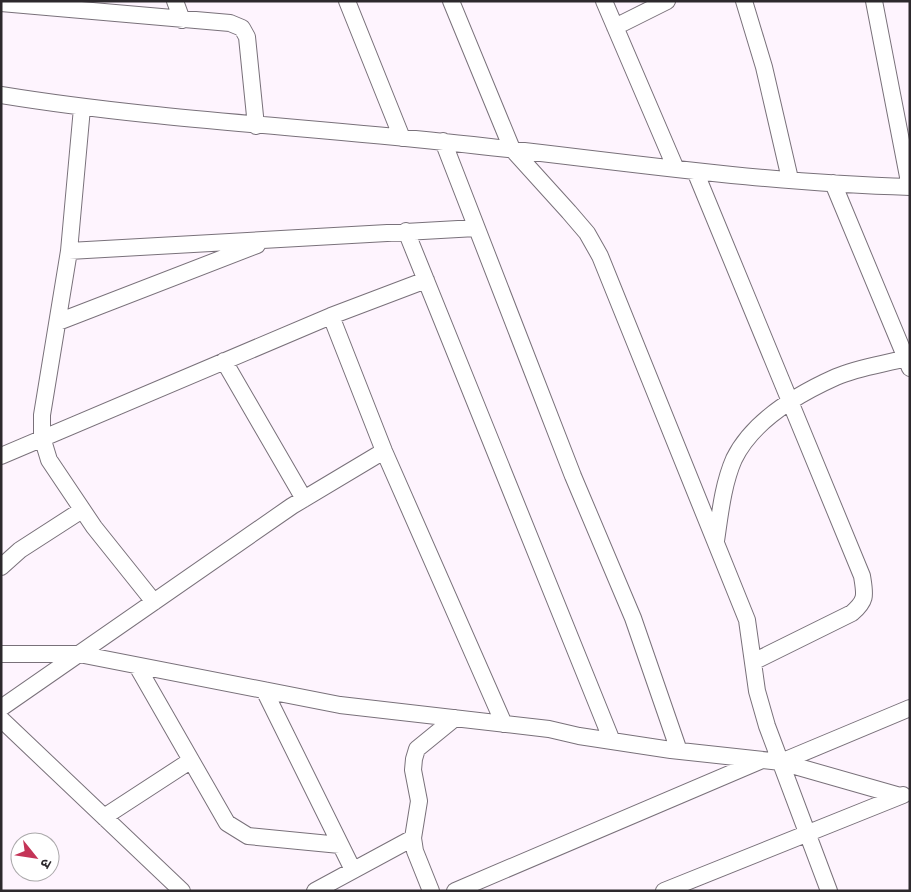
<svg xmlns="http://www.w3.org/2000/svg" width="911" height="892" font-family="Lora,'Noto Sans Devanagari',serif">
<rect width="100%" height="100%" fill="#fef4fe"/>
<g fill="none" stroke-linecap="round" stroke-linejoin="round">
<g stroke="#79717a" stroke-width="18">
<path id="minor" d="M175,1L182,20
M347,1L402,138
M451,1L512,149L569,212L587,233L600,256L747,620L757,691L767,726L829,891
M604,1L676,169
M744,1L764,67L790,179
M874,1L910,187
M1,3L230,23L242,28L247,37L256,126
M615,27L667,1
M1,95C148,119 296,126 444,142C599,158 754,183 910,187
M82,108L69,251L42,415V437L49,460L94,527L154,602
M443,141L573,476L633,618L679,751
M695,171L862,576C865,595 867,600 852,613L753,662
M833,183L910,368
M406,231L612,741
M69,251L476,228
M331,316L384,451L504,724
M58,322L257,245
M224,361L304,499
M1,456L331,316L426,280
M716,541C720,514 723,484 734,459C753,420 798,394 836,377C859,367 886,364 910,357
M1,567L20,550L82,510
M1,654H79L340,705L549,729L579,736L671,750L781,762L900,796
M137,666L227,823L248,836L340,845
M264,690L353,870
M1,708L292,506L384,451
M1,719L182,891
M781,762L910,708
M104,817L190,761
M315,891L413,838
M431,891L415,851L413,838L419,801L413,770L414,759L417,749L455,718
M455,891L760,761
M664,891L903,795"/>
</g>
<use href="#minor" stroke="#fff" stroke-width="16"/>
</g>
<rect width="911" height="892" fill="none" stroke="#2d292d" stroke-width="5"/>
<g transform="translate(35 857) rotate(120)"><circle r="24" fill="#ffffff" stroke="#aba9ab"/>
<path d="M0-4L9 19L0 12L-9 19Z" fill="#c43457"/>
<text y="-8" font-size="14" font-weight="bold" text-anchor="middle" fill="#2d292d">उ</text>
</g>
</svg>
